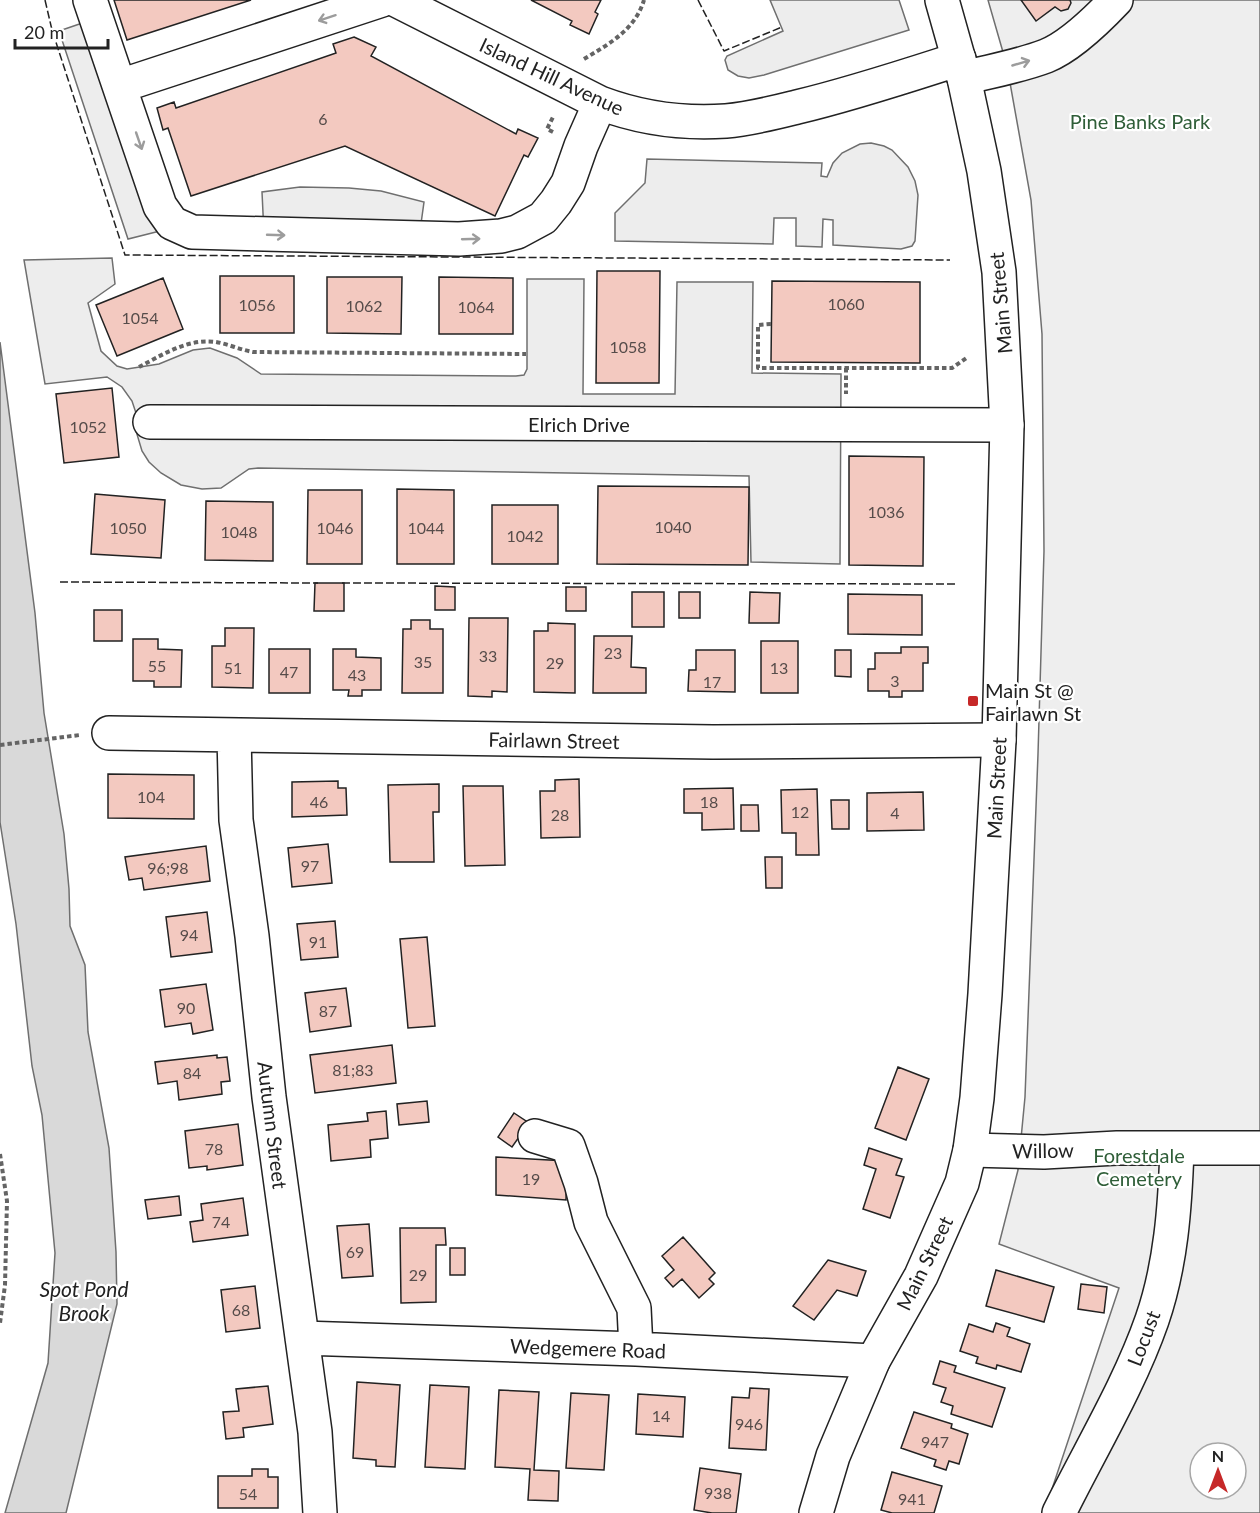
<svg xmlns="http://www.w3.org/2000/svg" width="1260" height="1513" font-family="Lato,sans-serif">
<rect width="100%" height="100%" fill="#fff"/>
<path fill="#eee" stroke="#6f6f6f" stroke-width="1.5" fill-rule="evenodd" d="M988,0H1260V1513H1044L1119,1288L999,1244L1018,1170L1025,1097L1038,754L1044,551L1042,334L1031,200L1007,66ZM1200,1453H1236V1489H1200Z"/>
<path fill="#ededed" stroke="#6f6f6f" stroke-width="1.5" d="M770,0H899L909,30L764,75L749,78L738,76L728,70L725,60L727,56L783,31Z
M97,18L168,229L128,239L59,31Z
M871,143L884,146L892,150L908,167L915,181L918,195L915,241L912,246L901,249L833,245V220L823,219L822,247L796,246V218H774L773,244L615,241V213L645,183L647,159L822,163L821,176L827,177L833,163L842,153L860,144Z
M300,187L349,188L381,191L424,202L419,238L264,234L262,192Z
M112,258L115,284L88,303L101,351L117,366L127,369L159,364L193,350L210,348L237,358L261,374L516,376L524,375L527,369V279H584L583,394H675L677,282H753L752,373L841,374L840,564L751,562L749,476L258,468L249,469L221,488L202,489L181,485L161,473L149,462L142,451L136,431V413L132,401L122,387L107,377L45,384L24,260Z"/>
<path fill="#d9d9d9" stroke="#6f6f6f" stroke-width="1.5" d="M0,342L35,613L44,713L64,834L69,889L70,926L85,965L88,1032L109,1148L116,1252L117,1304L66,1513H5L48,1363L55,1253L42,1115L32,1066L16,924L0,822Z"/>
<path fill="#f3c9c0" stroke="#222" stroke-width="1.5" d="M114,0H251L127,40Z
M531,0H601L595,12L598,14L589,34L570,25L572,21Z
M1021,0H1070L1071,3L1068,9L1061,11L1055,7L1036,21Z
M354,37L376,47L371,56L516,134L518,129L538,138L528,157L524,155L495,216L345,146L191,196L168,128L163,130L157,108L174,102L176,108L336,53L333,44Z
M597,271H660L659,383H596Z
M220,276H294V333H220Z
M327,277H402L401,334L327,333Z
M439,277L513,278V334H439Z
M163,278L183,329L117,356L96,305Z
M772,281L920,282V363L771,362Z
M112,388L119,457L64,463L56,394Z
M849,456L924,457L923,566L849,565Z
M598,486L749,487L748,565L597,564Z
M397,489L454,490V564H397Z
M308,490H362V564H307Z
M95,494L165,500L161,558L91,554Z
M206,501L273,502V561L205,560Z
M492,505H558V564H492Z
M315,583H344V611H314Z
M435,586L455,587V610H435Z
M566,587H586V611H566Z
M632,592H664V627H632Z
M679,592H700V618H679Z
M750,592L780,593L779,623H749Z
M848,594L922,595V635L848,634Z
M94,610H122V641H94Z
M469,618H508L507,692L492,691V697L468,696Z
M411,620H430V629H443V693H402L403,629H411Z
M548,623L575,624V693L534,692V631H548Z
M225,628H254L253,688L212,687V646H225Z
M594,636H632L631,667L646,668V693H593Z
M133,639H158V649L182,650L181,687H154V681H133Z
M761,641H798V693H761Z
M901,647H928V663H923V691H902V697H889V691H868V669H875V653H901Z
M269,649H310V693H269Z
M333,649H356V657L381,658V690H362V696H348L349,690H333Z
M696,650H735V692L688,691L689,670H696Z
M835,650H851V677L835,676Z
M108,774L194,775V819L108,818Z
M579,779L580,837L541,838L540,791H555V780Z
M338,781V788H346L347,815L292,817V782Z
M439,784V812H433L434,862H390L388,785Z
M463,786H503L505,865L465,866Z
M733,788L734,829L702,830V813H684V789Z
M817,789L819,855H796V833H782L781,790Z
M923,792L924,830L867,831V793Z
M831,800H849V829H832Z
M741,805H758L759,831H741Z
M328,844L332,883L292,887L288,848Z
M206,846L210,881L144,890L142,878L129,880L125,857Z
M765,857H782V888H766Z
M207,912L212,952L171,957L166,917Z
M335,921L338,957L301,960L297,924Z
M427,937L435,1026L408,1028L400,939Z
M206,984L213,1030L193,1034L191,1023L165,1027L160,990Z
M346,988L351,1026L310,1032L305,993Z
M392,1045L396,1083L315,1093L310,1055Z
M217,1055V1058L227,1057L230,1081L221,1082L222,1094L179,1100L177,1081L158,1084L155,1062Z
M898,1067L929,1079L906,1140L875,1128Z
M427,1101L429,1122L399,1125L397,1104Z
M386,1111L388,1138L370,1140L371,1157L331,1161L328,1125L368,1121L367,1113Z
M514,1113L529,1123L512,1147L498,1137Z
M238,1124L243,1165L207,1170V1166L189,1168L185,1131Z
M869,1148L902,1159L896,1175L904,1177L890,1218L863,1209L876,1169L864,1165Z
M496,1157L567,1161L566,1200L496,1195Z
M179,1196L181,1215L148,1219L145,1200Z
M243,1198L248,1235L193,1242L190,1222L203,1220L201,1204Z
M369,1224L373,1276L342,1278L337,1226Z
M400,1228H445L446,1245H436V1302L401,1303Z
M683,1237L715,1273L709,1279L714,1284L699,1298L682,1279L673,1287L665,1278L674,1270L662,1256Z
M450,1248H465V1275H450Z
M828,1260L866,1271L857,1296L837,1290L814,1320L793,1306Z
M996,1270L1054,1287L1044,1322L986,1306Z
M1081,1284L1107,1287L1104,1313L1078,1309Z
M255,1286L260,1328L226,1332L221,1290Z
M996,1323L1010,1328L1007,1336L1030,1344L1021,1372L997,1365L996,1369L976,1363L978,1357L960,1351L969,1324L993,1332Z
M940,1361L956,1366L954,1372L1005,1388L992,1427L951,1414L953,1406L941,1402L946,1388L933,1384Z
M357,1382L400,1385L395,1467L376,1466V1460L353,1458Z
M430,1385L469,1387L465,1469L425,1467Z
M268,1386L273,1424L243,1428L244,1437L226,1439L223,1412L239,1411L236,1389Z
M750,1388L769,1389L766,1450L729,1448L732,1397L749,1398Z
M499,1390L539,1392L534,1470L559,1471L558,1501L528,1500L530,1469L495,1467Z
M571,1393L609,1395L604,1470L566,1468Z
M638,1394L685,1397L683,1437L636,1434Z
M914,1412L952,1424L951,1428L968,1434L959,1464L949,1461L946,1470L934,1466L936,1460L901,1448Z
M700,1468L741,1474L736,1513H712L694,1510Z
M252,1469H268V1477H278V1508H218V1476H252Z
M892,1472L942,1486L934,1513H892L881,1510Z"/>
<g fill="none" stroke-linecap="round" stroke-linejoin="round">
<g stroke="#222" stroke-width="36">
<path id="minor" d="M90,0L160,206L172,223L192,232L459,239L501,236L517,232L543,218L556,202L568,183L581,146L600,103
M396,0L600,103C640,118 683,124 726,121C750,119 773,113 797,107C852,94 906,76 959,59
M964,78C991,71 1020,66 1046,56C1071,46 1098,19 1116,0
M120,86L382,0
M150,422L1007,425
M109,733L713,742L999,740
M234,735L236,820L252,936L269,1097L315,1432L320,1513
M535,1136L568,1146L581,1183L591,1222L634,1308L636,1349
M970,1150L1044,1152L1117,1148H1260
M302,1338L636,1349L873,1361
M1059,1513C1090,1450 1129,1386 1152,1320C1171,1265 1175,1207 1177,1149"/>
</g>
<g stroke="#222" stroke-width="36">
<path id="major" d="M816,1513L833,1456L873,1361L921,1276L962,1183L970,1150L977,1098L985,994L999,740L1007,425L999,272L984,171L964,78L942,0"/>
</g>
<path stroke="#646464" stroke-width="4" stroke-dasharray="4.5 3" stroke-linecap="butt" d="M584,59C609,44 635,30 644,0
M553,132L547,129L554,115
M771,324L758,325V368H952L968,357
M139,367C162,355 188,338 216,342C228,344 241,350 253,352L526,354
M846,368V394
M0,745L80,735
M0,1154L7,1201L5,1285L0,1323"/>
<use href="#minor" stroke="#fff" stroke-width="33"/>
<use href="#major" stroke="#fff" stroke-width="33"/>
<path stroke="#222" stroke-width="1.5" stroke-dasharray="8 3" stroke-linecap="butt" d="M45,0L52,30L125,255L950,260
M698,0L724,51L782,27
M60,582L318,583
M342,583L957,584"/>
</g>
<defs><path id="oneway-shaft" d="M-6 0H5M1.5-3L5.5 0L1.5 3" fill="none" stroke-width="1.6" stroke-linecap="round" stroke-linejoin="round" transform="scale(1.5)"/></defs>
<g stroke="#9c9c9c">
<use href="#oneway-shaft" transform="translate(327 18) rotate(162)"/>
<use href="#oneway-shaft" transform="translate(1021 63) rotate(-16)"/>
<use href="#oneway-shaft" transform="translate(139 141) rotate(71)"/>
<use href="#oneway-shaft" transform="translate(276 235) rotate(2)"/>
<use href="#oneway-shaft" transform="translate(471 239) rotate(-2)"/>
</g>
<rect fill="#c62828" stroke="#fff" stroke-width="2" x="967" y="695" width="12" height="12" rx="3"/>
<g text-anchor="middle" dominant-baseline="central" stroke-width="4.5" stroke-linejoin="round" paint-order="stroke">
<g font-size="16" fill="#564c4a">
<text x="323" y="118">6</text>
<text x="846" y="303">1060</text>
<text x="257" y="304">1056</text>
<text x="364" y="305">1062</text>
<text x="476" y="306">1064</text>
<text x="140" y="317">1054</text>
<text x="628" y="346">1058</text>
<text x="88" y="426">1052</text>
<text x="886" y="511">1036</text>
<text x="673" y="526">1040</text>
<text x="128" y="527">1050</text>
<text x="335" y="527">1046</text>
<text x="426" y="527">1044</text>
<text x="239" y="531">1048</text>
<text x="525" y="535">1042</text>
<text x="613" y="652">23</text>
<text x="488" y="655">33</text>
<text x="423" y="661">35</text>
<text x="555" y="662">29</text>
<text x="157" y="665">55</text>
<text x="233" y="667">51</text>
<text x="779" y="667">13</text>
<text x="289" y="671">47</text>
<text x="357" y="674">43</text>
<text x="895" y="680">3</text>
<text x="712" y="681">17</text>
<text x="151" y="796">104</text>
<text x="319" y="801">46</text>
<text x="709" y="801">18</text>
<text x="800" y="811">12</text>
<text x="895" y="812">4</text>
<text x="560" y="814">28</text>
<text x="310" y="865">97</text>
<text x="168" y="867">96;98</text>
<text x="189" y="934">94</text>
<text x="318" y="941">91</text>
<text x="186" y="1007">90</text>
<text x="328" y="1010">87</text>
<text x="353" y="1069">81;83</text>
<text x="192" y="1072">84</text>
<text x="214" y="1148">78</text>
<text x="531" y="1178">19</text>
<text x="221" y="1221">74</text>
<text x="355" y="1251">69</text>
<text x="418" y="1274">29</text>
<text x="241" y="1309">68</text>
<text x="661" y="1415">14</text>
<text x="749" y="1423">946</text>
<text x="935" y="1441">947</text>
<text x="718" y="1492">938</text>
<text x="248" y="1493">54</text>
<text x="912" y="1498">941</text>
</g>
<g font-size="20" fill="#222" stroke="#fff">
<text transform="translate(552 76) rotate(25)">Island Hill Avenue</text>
<text transform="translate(1000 303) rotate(-95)">Main Street</text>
<text x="579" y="424">Elrich Drive</text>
<text transform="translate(554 740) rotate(1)">Fairlawn Street</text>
<text transform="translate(996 788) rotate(-87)">Main Street</text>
<text transform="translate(273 1125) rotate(83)">Autumn Street</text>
<text transform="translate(1043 1150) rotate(-1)">Willow</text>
<text transform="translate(924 1263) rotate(-64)">Main Street</text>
<text transform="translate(1143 1338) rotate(-69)">Locust</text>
<text transform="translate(588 1348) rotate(2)">Wedgemere Road</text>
</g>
<g font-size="20" fill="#2f5e38" stroke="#fff">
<text x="1140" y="121">Pine Banks Park</text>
<text x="1139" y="1155">Forestdale<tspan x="1139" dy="23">Cemetery</tspan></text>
</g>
<g font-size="20" fill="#222" stroke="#fff" text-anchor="start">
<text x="985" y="690">Main St @<tspan x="985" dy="23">Fairlawn St</tspan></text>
</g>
<g font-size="21" font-style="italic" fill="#222" stroke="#fff">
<text x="84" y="1288">Spot Pond<tspan x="84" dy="24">Brook</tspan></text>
</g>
</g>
<g transform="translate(1218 1471)"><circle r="28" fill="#ffffff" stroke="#a7a7a7" stroke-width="1.5"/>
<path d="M0-4.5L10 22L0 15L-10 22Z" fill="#c62828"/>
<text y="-9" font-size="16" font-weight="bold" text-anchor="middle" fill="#222222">N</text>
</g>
<path d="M15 39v9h93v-9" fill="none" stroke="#222222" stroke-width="3"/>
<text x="24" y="39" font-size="18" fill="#222222" stroke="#ffffff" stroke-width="4.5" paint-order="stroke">20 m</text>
</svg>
